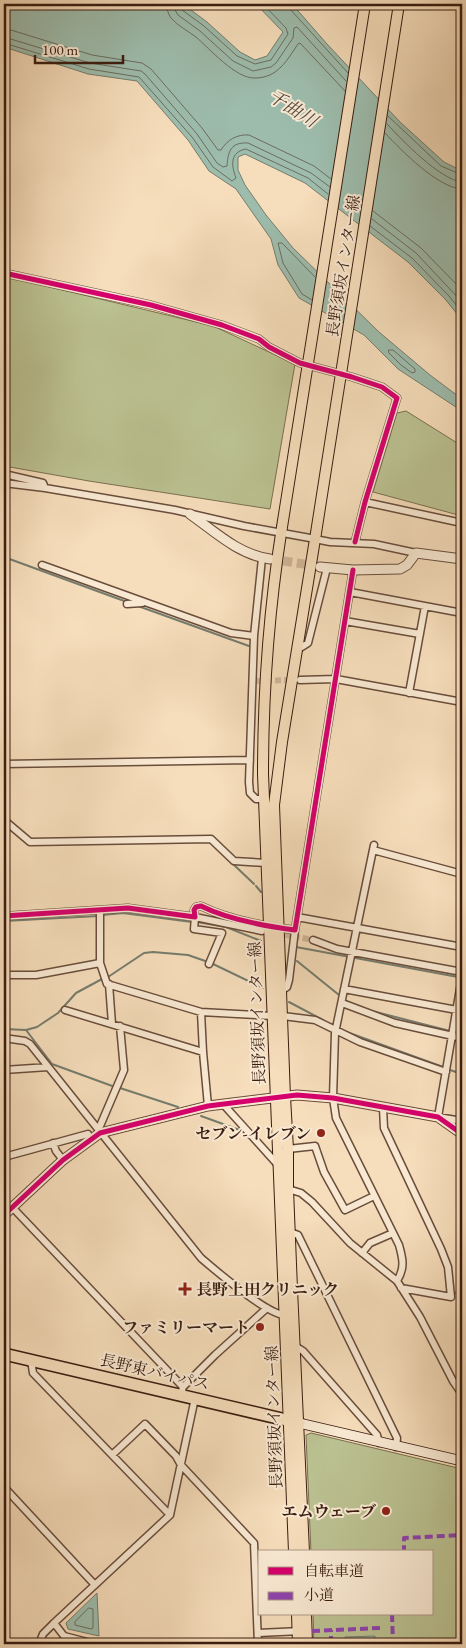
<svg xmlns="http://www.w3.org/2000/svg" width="466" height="1648" font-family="'EB Garamond','Noto Serif JP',serif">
<rect width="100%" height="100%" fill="#f6ddbb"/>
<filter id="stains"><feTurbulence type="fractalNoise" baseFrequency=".004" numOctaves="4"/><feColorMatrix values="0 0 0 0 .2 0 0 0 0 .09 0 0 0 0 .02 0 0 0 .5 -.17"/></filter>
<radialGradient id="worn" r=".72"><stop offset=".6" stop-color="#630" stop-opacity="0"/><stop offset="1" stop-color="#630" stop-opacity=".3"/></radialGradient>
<path fill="#bbc191" stroke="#7a6f50" d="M4,276L213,326L295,364L270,509L89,481L4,466Z
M406,411L462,446V516L373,492L397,413Z
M311,1433L462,1469V1644H314L313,1614H432V1552H311L306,1435Z"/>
<path fill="#9dbcac" stroke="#757c6e" d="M4,4H183L207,22L240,52L255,60L267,56L283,32L256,4H292L327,44L400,122L444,162L462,171V320L445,299L408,262L305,183L245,154L238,157V170L245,185L266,215L293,248L379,332L430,375L462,399V411L398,369L364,335L299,298L278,265L271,239L236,189L209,171L188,140L137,81L88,74L4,47Z
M97,1593L99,1636L68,1629L66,1623Z
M375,1636V1640L346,1641L345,1637Z"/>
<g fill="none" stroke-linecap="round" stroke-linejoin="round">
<path stroke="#6c6c5e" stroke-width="1" d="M166,4C167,9 168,14 171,18C178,26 188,31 196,37C210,49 236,79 255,78C278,78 287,60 298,44L300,43L345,91
M174,4L175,10L178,15L200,31L233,61L253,71L271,67L276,63L293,38L294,28L297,27L346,81
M180,4L182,10L204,26L237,56L255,64L271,60L288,34L286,28L263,4
M289,4L290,9L348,73
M4,29L11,30L92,55L142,63L151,69L202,128L218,150H221C227,140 237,134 249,135L314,166L331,179
M4,37L90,63L141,71L145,74L197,134L217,163L223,167L227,166C228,151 231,142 248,143L311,173L330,187
M4,43L89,69L139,77L192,137L213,167L232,181L236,178C231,165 230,152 246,149L308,178L328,194
M388,116L441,166L462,175
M387,124C402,140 440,180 462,182
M385,133C402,151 438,188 462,189
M373,211L421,248L462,290
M372,219L416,253L462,302
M370,226L412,258L449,296L462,312
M312,300L302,294L283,263L278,243H282L315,277
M389,350H393L415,369V372L412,373L401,365L389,353Z
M89,1608L93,1609V1628L91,1629L75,1625V1622Z"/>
<path stroke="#757c6e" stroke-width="2" d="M4,557L127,602
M138,606L249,646
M232,863L254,884
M256,886L261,892
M102,915L123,913L192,922
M4,921L98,916
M197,922L226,927L261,941
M296,947L458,977
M297,961L339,995
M108,977L144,953L153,952L188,955L211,963L263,988
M289,1002L323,1020
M372,1011L450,1031
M4,1029L26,1030L52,1064L115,1087
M26,1030L37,1027L58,1013L76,993L102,979
M344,1031L443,1067
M455,1033L462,1035
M450,1070L462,1074
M120,1088L178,1107
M201,1116L245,1132
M323,1218L345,1242
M387,1277L397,1285
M434,1291L449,1293
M454,1293L462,1292"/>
<path stroke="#d0b799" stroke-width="6" stroke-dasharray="6 3" stroke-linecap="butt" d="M257,681L294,680
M276,933L313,940"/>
<path stroke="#d0b799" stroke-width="9" stroke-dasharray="9 4.5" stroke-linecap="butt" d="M270,559L317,566"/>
<g stroke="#694d3b" stroke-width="9">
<path id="minor" d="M4,273L151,305L222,325L259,339L269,347L300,363L352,377L382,387L397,398L365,502L355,542
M4,474L43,483L45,488
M4,483L45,488L175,510L244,526L310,538L330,542L374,544L416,553
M365,502L462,523
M262,558L254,636L249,782L250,793L256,799H264
M42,565L231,633L254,636
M350,592L462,613
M127,604L142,603
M345,621L420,634
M297,650L308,643L327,568
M300,680L336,679L462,702
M409,693L425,606
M4,764L250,760
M4,820L30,842L211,839L234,861L266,863
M374,845L335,1033L333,1098L336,1118L399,1245C403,1259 405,1268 397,1281
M373,850L462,874
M100,910V963L107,984L201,1012L272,1016
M4,916L128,908L195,917L194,910L196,907L201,906C229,920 264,926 295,930L353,570
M297,917L462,947
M313,940L337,949L462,972
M209,964L222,933L194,929L195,917L262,931
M4,975H36L100,963
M462,977L438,1117L462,1121
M109,984L112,1024
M344,989L462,1011
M281,991L287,987L289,980L295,930
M342,1003L395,1023L462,1038
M65,1010L203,1052
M201,1012L203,1052L208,1106
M283,1016L315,1020L360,1042L446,1072
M4,1038L25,1041L30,1044L201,1258C216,1271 268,1315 285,1315
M4,1070L48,1067
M223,1104L278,1165
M383,1108L384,1128L441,1249L448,1267L451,1297L401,1288
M100,1126L124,1070L120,1026
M53,1143L56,1151L63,1160
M288,1149L315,1146L324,1172L345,1210L374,1196
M4,1157L88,1134
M288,1189L301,1193L312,1202L350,1243L397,1281L420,1317L453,1381L462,1394
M12,1207L183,1387
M290,1232L298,1235L397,1438L396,1447
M362,1253L370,1243L393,1233
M295,1346L303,1351L377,1435L379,1443
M31,1360L33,1373L170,1515
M182,1391L183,1387L215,1355L267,1308
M112,1455L145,1424L176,1456L181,1465L254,1543L258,1644
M4,1487L95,1585
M54,1623L64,1636L95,1644
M258,1633L301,1631
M39,1644L43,1634L54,1623L170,1515L195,1398"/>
</g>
<g stroke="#694d3b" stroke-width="11">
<path id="tertiary" d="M190,514C214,531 239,555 270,559
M320,567L353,570L400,569L407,565L416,553L462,559
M4,1215L63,1160L100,1133L208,1106L297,1095L333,1098L438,1117L462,1134"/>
</g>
<g stroke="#3a1d10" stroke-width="11">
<path id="secondary" d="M299,1423L462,1461"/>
</g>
<g stroke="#3a1d10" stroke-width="12">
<path id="primary" d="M282,527C269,609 263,691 263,774L294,1552
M304,1552L292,1289L288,1189V1149L285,1097L274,805L282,742L316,533
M297,1614L298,1644
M306,1614L307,1644"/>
</g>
<g stroke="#3a1d10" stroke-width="14">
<path id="trunk" d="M4,1354L299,1423"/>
</g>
<use href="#minor" stroke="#f9e9d3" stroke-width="6"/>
<use href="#tertiary" stroke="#f9e9d3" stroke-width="9"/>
<use href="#secondary" stroke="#f9e9d3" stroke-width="9"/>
<use href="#primary" stroke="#f6ddbb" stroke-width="10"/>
<use href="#trunk" stroke="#f6ddbb" stroke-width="11"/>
<g stroke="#3a1d10" stroke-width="12" stroke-linecap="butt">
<path id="primary-bridge" d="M282,527L365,4
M316,533L399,4"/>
</g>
<use href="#primary-bridge" stroke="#f6ddbb" stroke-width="10"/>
<path stroke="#8e44ad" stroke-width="4" stroke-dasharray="8 4" stroke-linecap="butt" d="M402,1552L404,1551V1538L462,1535
M392,1614L393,1644
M312,1631L380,1628
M331,1644V1630"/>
<g stroke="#f9e9d3" stroke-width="8">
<path id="cycleway" d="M4,273L151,305L222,325L259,339L269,347L300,363L352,377L382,387L397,398L365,502L355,542
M4,916L128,908L195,917L194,910L196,907L201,906C229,920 264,926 295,930L353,570
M4,1215L63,1160L100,1133L208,1106L297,1095L333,1098L438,1117L462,1134"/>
</g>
<use href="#cycleway" stroke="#d6006c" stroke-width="5"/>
</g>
<g fill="#8f2418" stroke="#f9e9d3" stroke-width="2">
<circle cx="321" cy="1133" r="5"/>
<path d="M182.5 1281.5h5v5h5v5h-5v5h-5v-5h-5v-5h5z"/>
<circle cx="260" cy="1327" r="5"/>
<circle cx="386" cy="1511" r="5"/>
</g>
<g text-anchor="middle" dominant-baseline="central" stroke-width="4" stroke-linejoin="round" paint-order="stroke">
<g font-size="16" fill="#3a1d10" stroke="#f9e9d3">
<text transform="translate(343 266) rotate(-81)">長野須坂インター線</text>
<text transform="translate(257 1013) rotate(-92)">長野須坂インター線</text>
<text transform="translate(155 1372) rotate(13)">長野東バイパス</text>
<text transform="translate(274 1417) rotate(-92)">長野須坂インター線</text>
</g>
<g font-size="16" font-weight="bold" fill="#3a1d10" stroke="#f9e9d3" text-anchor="end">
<text x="311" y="1133">セブン-イレブン</text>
<text x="196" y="1289" text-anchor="start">長野上田クリニック</text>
<text x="250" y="1327">ファミリーマート</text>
<text x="376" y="1511">エムウェーブ</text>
</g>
<g font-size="18" font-style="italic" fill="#584d3f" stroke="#f9e9d3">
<text transform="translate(293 108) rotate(32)">千曲川</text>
</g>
</g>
<rect width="466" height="1648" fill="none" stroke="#f6ddbb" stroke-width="20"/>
<rect x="5" y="5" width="456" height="1638" fill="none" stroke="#3a1d10" stroke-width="2.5"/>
<rect x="10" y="10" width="446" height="1628" fill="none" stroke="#3a1d10"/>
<rect x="258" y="1550" width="175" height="65" fill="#f9e9d3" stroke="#ad9785"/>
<rect x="268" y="1567" width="25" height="8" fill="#d6006c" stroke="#ad9785"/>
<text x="304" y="1576" font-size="15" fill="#3a1d10">自転車道</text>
<rect x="268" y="1592" width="25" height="8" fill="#8e44ad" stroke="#ad9785"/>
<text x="304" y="1600" font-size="15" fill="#3a1d10">小道</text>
<path d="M35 55v8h88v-8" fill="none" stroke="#3a1d10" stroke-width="2.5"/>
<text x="42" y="55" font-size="15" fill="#3a1d10" stroke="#f9e9d3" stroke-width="4" paint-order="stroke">100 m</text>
<rect width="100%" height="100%" filter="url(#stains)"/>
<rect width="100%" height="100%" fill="url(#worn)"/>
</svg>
